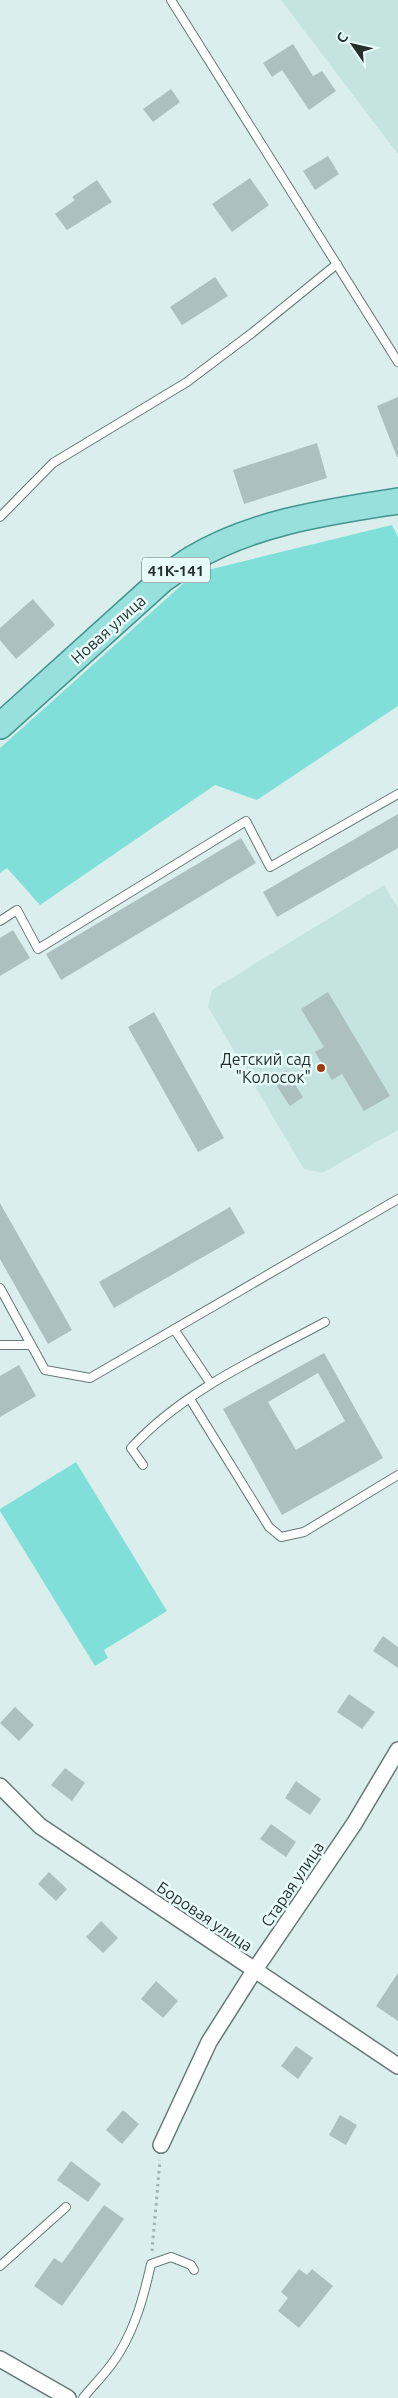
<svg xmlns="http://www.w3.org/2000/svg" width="398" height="2398" font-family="Ubuntu,sans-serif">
<rect width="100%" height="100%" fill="#daefed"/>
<path fill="#c5e3e0" d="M281,0H398V154L394,149Z
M384,885L398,908V1130L322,1173L304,1169L208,1007L212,990Z"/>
<path fill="#80e0d9" d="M392,525L398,537V706L257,800L215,785L40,905L7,868L0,873V748L195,573Z
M76,1462L167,1611L104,1650L108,1658L95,1666L0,1511V1509Z"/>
<path fill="#acc1bf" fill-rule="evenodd" d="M293,44L313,76L322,71L336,91L309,110L282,70L272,77L263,63Z
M171,89L180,102L153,122L143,109Z
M328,156L339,174L315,190L303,171Z
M250,178L269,205L232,232L212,204Z
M97,180L112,202L67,230L55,214L75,200L72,197Z
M215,277L228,296L182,325L170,307Z
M398,397V457H397L377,406Z
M317,443L327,478L244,504L233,470Z
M33,599L55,625L16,659L0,640V628Z
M398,814V848L277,917L263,892Z
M241,838L256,863L61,980L46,954Z
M13,930L30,958L0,976V938Z
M328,992L390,1096L364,1111L342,1074L332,1080L315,1052L324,1047L301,1009Z
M154,1012L224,1138L198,1152L128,1027Z
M286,1070L303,1097L290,1106L272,1079Z
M0,1203L72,1330L48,1344L0,1259Z
M230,1207L245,1233L114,1308L99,1282Z
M324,1353L383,1458L282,1515L223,1409ZM318,1373L345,1421L296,1450L268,1402Z
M19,1365L36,1396L0,1417V1376Z
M383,1636L398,1647V1668L373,1651Z
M349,1694L375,1712L362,1729L337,1712Z
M15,1707L34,1725L19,1741L0,1723Z
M65,1768L85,1783L72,1801L51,1785Z
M296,1781L321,1799L310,1815L285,1798Z
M271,1824L296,1842L286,1857L260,1839Z
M49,1872L67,1889L56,1901L38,1884Z
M101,1921L118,1938L103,1953L86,1937Z
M398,1973V2021L376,2006Z
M156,1981L178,2001L163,2018L141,1999Z
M296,2046L313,2058L298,2079L281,2066Z
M123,2110L139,2124L122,2144L106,2130Z
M340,2115L357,2125L346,2145L329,2135Z
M71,2161L101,2184L88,2202L57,2180Z
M104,2205L124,2219L62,2306L34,2286L54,2258L62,2263Z
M299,2269L307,2275L312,2269L333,2286L299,2328L278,2311L288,2298L281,2292Z"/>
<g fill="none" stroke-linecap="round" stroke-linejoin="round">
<g stroke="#667977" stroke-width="10">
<path id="service" d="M171,0L398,362
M0,517L53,463L187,382L252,333L337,264
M0,921L17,910L38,949L246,821L270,867L398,794
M0,1288L45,1370L90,1378L398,1199
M174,1329L211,1384
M0,1345H31
M190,1399L269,1527L281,1537L304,1532L398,1475
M143,1465L131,1448C183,1391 258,1358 325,1322
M0,2266L66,2207
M83,2398C92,2387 102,2377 111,2365C133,2336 143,2300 151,2264L171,2257L191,2265L194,2270"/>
</g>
<g stroke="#667977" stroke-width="18">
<path id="minor" d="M0,1786L40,1826L398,2066
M161,2145L209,2042L254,1971L354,1824L398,1750
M0,2359L68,2398"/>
</g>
<g stroke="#43948f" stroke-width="28">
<path id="primary" d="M0,726L163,579C173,573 182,565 192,559C254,522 328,512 398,501"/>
</g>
<path stroke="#a0b1af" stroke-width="3" stroke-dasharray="2.5 4" stroke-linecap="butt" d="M152,2251L160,2160"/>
<use href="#service" stroke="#fff" stroke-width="8"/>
<use href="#minor" stroke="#fff" stroke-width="15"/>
<use href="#primary" stroke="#97e0db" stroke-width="25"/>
</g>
<circle fill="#9f3a11" stroke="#e7fcfa" stroke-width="2" cx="321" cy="1068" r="5"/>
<g text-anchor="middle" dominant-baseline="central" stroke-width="5" stroke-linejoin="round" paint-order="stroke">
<rect fill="#e7fcfa" stroke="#616c6b" stroke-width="1" x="142" y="557.5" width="68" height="25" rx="4"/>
<g font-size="15" font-weight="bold" fill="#272f2e">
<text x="176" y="570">41К-141</text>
</g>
<g font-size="16" fill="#272f2e" stroke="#e7fcfa">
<text transform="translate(108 629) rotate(-42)">Новая улица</text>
<text transform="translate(292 1884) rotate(-56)">Старая улица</text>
<text transform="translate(205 1916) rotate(34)">Боровая улица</text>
</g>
<g font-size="16" fill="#272f2e" stroke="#e7fcfa" text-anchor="end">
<text x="311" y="1059">Детский сад<tspan x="311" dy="18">"Колосок"</tspan></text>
</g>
</g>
<g transform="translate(353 45) rotate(304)" stroke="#e7fcfa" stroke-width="4" paint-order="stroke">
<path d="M0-4L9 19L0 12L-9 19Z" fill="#272f2e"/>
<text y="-8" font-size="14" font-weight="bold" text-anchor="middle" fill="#272f2e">С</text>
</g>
</svg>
